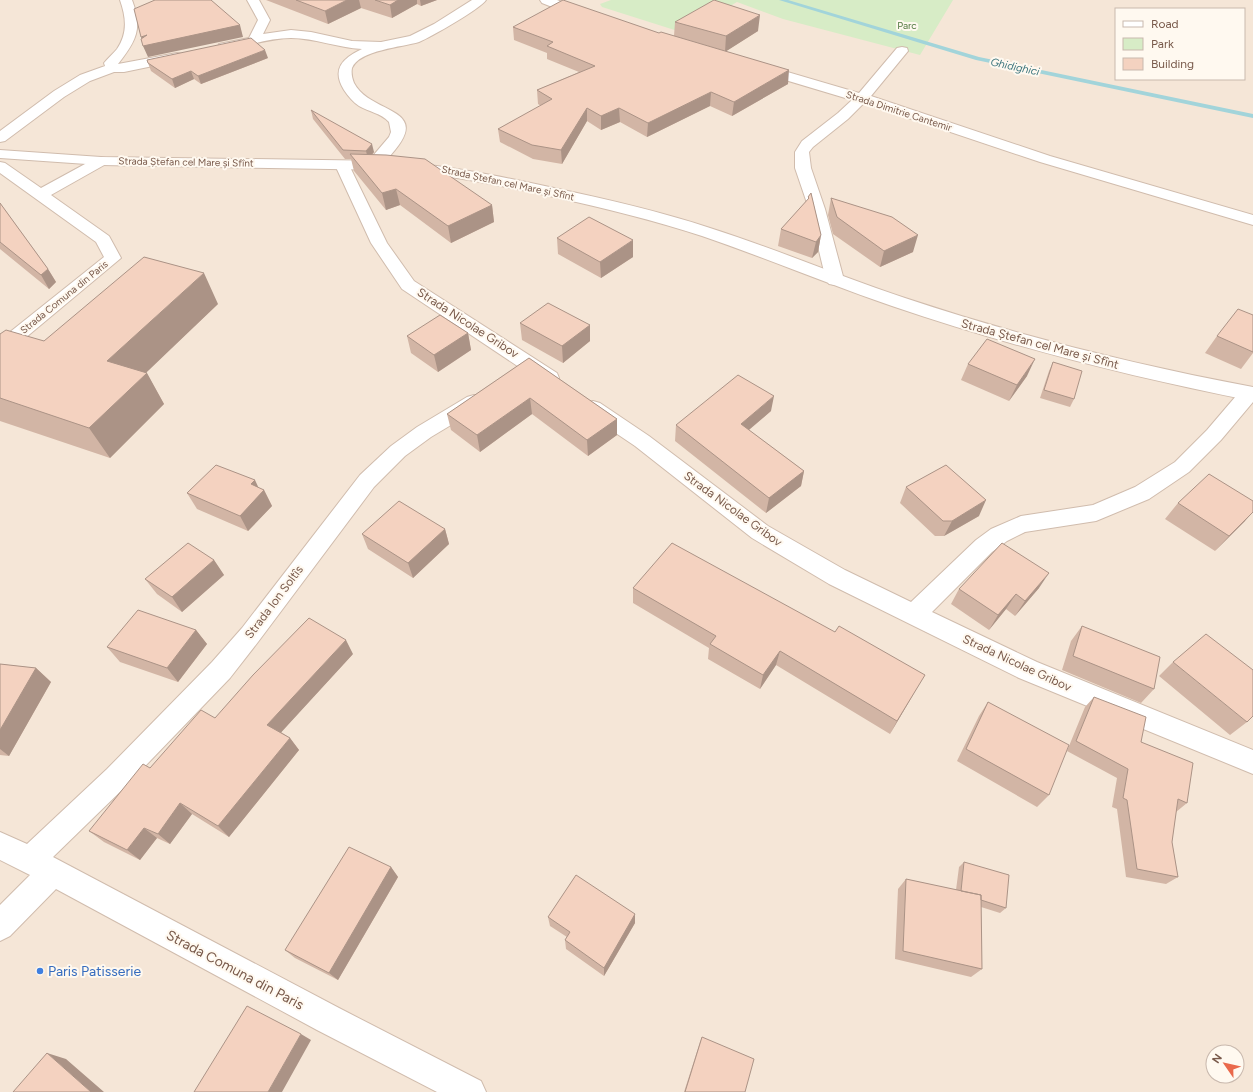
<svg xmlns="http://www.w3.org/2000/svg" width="1253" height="1092" font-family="Figtree,sans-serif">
<rect width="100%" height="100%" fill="#fdf5e9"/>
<path fill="#f5e6d7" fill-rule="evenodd" d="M0,0H1253V1092H0ZM1116,9H1244V79H1116ZM1213,1052H1237V1076H1213Z"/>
<path fill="#d7ecc6" d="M611,0H953L920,55L783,19L737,2L684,33L602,7L600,4Z"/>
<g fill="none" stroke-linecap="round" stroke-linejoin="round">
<path fill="#a2d4da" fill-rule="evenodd" d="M779,0H788L979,57L1253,114V118L976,60Z"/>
<g stroke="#d0bcad" stroke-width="2">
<path id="minor" d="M120,0H132C143,29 136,41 118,64L177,53L182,54L183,57L182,60L124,72H114L90,81L64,97L5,141L0,142V131L54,91L80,75L105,66L104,63C108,58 113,54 117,49C128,33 126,17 120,0Z
M247,0H259L270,20L263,34L291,30L311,32L352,41L381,42L410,36L434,24L472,0H486C480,9 431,37 419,42C403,47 359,50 352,68C351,73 352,78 354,83C371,116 439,106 386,160C380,166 377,169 368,167L366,164L389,137L391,132L389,122C381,113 369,112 359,106C353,102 348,96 344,90C331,69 343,58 362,49C338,48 315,38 291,38C269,38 246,46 224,51L219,50L218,47L219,44L249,38L258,20Z
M540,0H557L588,12L590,15L588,18H580L542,3Z
M902,47L907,48L908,51L871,96L1050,156L1253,215V225L1040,162L864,103L848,119L813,147L809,152L811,168L825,209L844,280L841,284L835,285L829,284L826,280L809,209L795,168V152L802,141L838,113L852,100L755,71L753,68L755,65L760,64L859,93L897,48Z
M101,157L106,158L108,161L106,164L51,195L109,236L121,258L6,354L0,356V340L104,257L96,242L0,173V162L5,163L41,188L96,158Z
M342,161L347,162L349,165L387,243L414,281L557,373L559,378L557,383L550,384L543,383L402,289L371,243L335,165L337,162Z
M1249,387L1253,388V402L1221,440L1189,472L1149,499L1096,521L1025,532L1007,541L992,552L932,612L1037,662L1253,750V774L1019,678L829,584L752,538L635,446L586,413L583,408L586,403L593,401L600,403L649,436L768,526L845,570L911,602L976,540L991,529L1021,516L1093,505L1135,487L1175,462L1207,430L1242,389Z
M474,395L481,397L484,402L481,407L431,437L405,456L374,487L258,642L230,678L125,787L53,857L339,1008L481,1081L486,1092H437L317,1030L56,889L10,936L0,941V905L30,875L0,860V832L27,844L107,769L212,662L242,628L360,475L391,446L417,427L467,397Z"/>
</g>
<g stroke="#d0bcad" stroke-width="2">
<path id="tertiary" d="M0,150L101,157L390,161C445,165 499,176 554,188C606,199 659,211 710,228C776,249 839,276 905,298C1019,336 1135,365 1253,387V401C1130,377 1010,346 892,306C828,284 766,258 702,236C653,220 604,208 554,197C499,185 445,174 390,170L101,165L0,158Z"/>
</g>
<use href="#minor" fill="#fff" fill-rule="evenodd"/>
<use href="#tertiary" fill="#fff" fill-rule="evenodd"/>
</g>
<path fill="#d2b5a5" d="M266,0H437L421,6L417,4L392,18L361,8L328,24Z
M675,22L758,31L726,51L788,84L732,116L710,106L647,137L620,122L601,130L587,121L562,164L533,159L500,142L498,129L541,106L538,104L537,90L579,72L547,59V53L514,40L513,27L659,33L674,36Z
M268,58L201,84L194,79L175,88L151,71L148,63Z
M311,110L374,152L372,155L492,205L494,222L451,243L400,205L386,210L354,171L351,159H345L313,119Z
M811,193L821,235L818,252L812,258L778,246L781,229L808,200V197Z
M831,198L913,252L880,267L833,234L828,215Z
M0,203L48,269L56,282L49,289L0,249Z
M557,238L633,257L601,278L558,254Z
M218,304L146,372L164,404L110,458L0,421V334L44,341Z
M1253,315V353L1241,369L1205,353L1217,336Z
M520,323L590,325V341L563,363L522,340Z
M468,333L471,350L438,372L411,353L407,336Z
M529,358L617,419V435L588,456L532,414L480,452L451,430L447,414Z
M1053,362L1074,399L1070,407L1040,398L1049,371Z
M968,364L1027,376L1009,401L961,380Z
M771,411L749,430L804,471L801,486L766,513L675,441L676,425Z
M906,487L979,516L944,536H935L900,503Z
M259,488L264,490L272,506L248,531L197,509L187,493Z
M1178,503L1245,521L1215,551L1165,519Z
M445,529L449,544L413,578L368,549L362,534Z
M214,560L224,575L182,612L157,594L145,579Z
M633,588L917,688L890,734L776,665L760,689L708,659L709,648L633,603Z
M1039,588L1015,616L1006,609L989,630L951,604L959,589Z
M1082,626L1154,689L1141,703L1062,670L1071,641Z
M196,630L207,644L178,682L120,662L107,647Z
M353,654L281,732L290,738L299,750L229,837L192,814L170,844L157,838L140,860L104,842L89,831L150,768L215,718Z
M1173,662L1247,722L1230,735L1159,676Z
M0,664L36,668L51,682L9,756L0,755Z
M1094,697L1141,742L1187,803L1176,812L1172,842L1178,877L1166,884L1126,877L1117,809L1112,807L1117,778L1067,751L1085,707Z
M988,702L1049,795L1037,807L957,761L979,716Z
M964,862L1006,908L1000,913L981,907L982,969L971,977L895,959L898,889L906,879L956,890L959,867Z
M391,867L398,877L338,980L295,958L285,950Z
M635,914V923L604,976L566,949L565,940L567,937L550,926L548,917Z
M702,1037L745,1092H684L700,1042Z"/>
<path fill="#ab9386" d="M347,0H359L361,8L328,24L325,11Z
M398,0H417V4L392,18L390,5Z
M420,0H437L421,6Z
M760,15L758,31L725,52L726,36Z
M240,25L243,37L148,57L143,46L144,45L141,37L147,35Z
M265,50L268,58L201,84L198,76Z
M789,70L788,84L732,116L734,102Z
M191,71L194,79L175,88L172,79Z
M711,92L710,106L647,137L648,123Z
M587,108V121L562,164L561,150Z
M619,108L620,122L601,130V116Z
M372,144L374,152L368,159L366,151Z
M396,189L400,205L386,210L382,193Z
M492,205L494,222L451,243L448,226Z
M821,235L818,252L812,258L816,242Z
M918,235L913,252L880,267L884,251Z
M633,240V257L601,278L600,262Z
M48,269L56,282L49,289L41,275Z
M204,273L218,304L126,392L107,361Z
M590,325V341L563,363L562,346Z
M468,333L471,350L438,372L434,355Z
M1035,359L1027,376L1009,401L1017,385Z
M147,373L164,404L110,458L89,428Z
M774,396L771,411L738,439L741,424Z
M530,398L532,414L480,452L477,435Z
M617,419V435L588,456L587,440Z
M804,471L801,486L766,513L769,498Z
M255,480L261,493L264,490L272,506L248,531L240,516L251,484Z
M986,500L979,516L944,536L952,521Z
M1253,512L1245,521L1215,551L1229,536Z
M445,529L449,544L413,578L408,563Z
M214,560L224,575L182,612L172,597Z
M1049,573L1039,588L1015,616L1025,601Z
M1016,594L1006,609L989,630L998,615Z
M196,630L207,644L178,682L167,668Z
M346,640L353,654L276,738L267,725Z
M780,651L776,665L760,689L763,675Z
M36,668L51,682L9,756L0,749V730Z
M925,675L917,688L890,734L897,721Z
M290,738L299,750L229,837L218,826Z
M180,803L192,814L170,844L158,834Z
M144,828L157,838L140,860L127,850Z
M391,867L398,877L338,980L329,973Z
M635,914V923L604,976V968Z
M301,1034L311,1040L282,1092H268Z
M47,1053L66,1059L104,1092H91Z"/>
<path fill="#f4d2c0" stroke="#ab9386" d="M155,0H211L240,25L143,46L141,39L147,35L141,37L134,9Z
M296,0H347L325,11Z
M375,0H398L390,5Z
M563,0L659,33L661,32L789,70L734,102L711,92L648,123L619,108L601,116L587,108L561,150L532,145L498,129L552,99L537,90L595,66L547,46L553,42L513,27Z
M714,0L760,15L726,36L675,22Z
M251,38L265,50L198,76L191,71L172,79L148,63L147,60Z
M311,110L372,144L366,151L343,150Z
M350,154L386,155L425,159L492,205L448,226L396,189L382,193Z
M811,193L821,235L816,242L781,229L809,198L808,197Z
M831,198L892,217L918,235L884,251L837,217Z
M0,203L48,269L41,275L0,242Z
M589,217L633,240L600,262L557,238Z
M144,257L204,273L107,361L147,373L89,428L0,398V334L6,330L44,341Z
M548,303L590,325L562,346L520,323Z
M1238,309L1253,315V352L1217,336Z
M440,315L468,333L434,355L407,336Z
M987,339L1035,359L1017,385L968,364Z
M529,358L617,419L587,440L530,398L477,435L447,414Z
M1053,362L1082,371L1074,399L1044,390Z
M738,375L774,396L741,424L804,471L769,498L676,425Z
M216,465L255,480L251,484L264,490L240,516L187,493Z
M946,465L986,500L952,521H943L906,487Z
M1209,474L1253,501V512L1229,536L1178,503Z
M399,501L445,529L408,563L362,534Z
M188,543L214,560L172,597L145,579Z
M672,543L835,632L839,626L925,675L897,721L780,651L763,675L710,644L716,636L633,588Z
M1002,543L1049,573L1025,601L1016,594L998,615L959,589Z
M138,610L196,630L167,668L107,647Z
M309,618L346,640L267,725L290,738L218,826L180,803L158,834L144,828L127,850L89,831L143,764L150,768L201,710L215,718L253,675Z
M1082,626L1160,657L1154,689L1073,656Z
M1206,634L1253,670V716L1247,722L1173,662Z
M0,664L36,668L0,730Z
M1094,697L1146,717L1141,742L1193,763L1187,803L1178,799L1172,842L1178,877L1137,869L1127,800L1123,798L1128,769L1076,741Z
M988,702L1069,745L1049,795L966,749Z
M349,847L391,867L329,973L285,950Z
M964,862L1009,875L1006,908L981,900V895L961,891Z
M576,875L635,914L604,968L565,940L570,932L548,917Z
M906,879L981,895L982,969L903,951Z
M247,1006L301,1034L268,1092H194Z
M702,1037L754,1059L745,1092H685Z
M47,1053L91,1092H13Z"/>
<circle fill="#3f7fe0" stroke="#fff9f0" stroke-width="1.5" cx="40" cy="971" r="4"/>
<g text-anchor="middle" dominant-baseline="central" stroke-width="4" stroke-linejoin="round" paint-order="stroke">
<g font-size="10" fill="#527940" stroke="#fff9f0">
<text x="907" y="25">Parc</text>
</g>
<g font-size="10" fill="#795a4b" stroke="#fff9f0">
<text transform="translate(899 111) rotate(18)">Strada Dimitrie Cantemir</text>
<text transform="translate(186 162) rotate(1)">Strada Ștefan cel Mare și Sfînt</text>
<text transform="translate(508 183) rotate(12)">Strada Ștefan cel Mare și Sfînt</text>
<text transform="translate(64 297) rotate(-39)">Strada Comuna din Paris</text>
</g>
<g font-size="11" font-style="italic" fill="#3d767e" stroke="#fff9f0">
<text transform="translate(1015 67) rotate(12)">Ghidighici</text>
</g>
<g font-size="12" fill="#795a4b" stroke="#fff9f0">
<text transform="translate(468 323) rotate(33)">Strada Nicolae Gribov</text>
<text transform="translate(1040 344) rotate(15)">Strada Ștefan cel Mare și Sfînt</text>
<text transform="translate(733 509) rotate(36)">Strada Nicolae Gribov</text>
<text transform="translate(274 602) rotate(-53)">Strada Ion Soltîs</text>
<text transform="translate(1017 663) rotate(25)">Strada Nicolae Gribov</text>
</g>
<g font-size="14" fill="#795a4b" stroke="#fff9f0">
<text transform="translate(235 970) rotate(28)">Strada Comuna din Paris</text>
</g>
<g font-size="14" fill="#366cbe" stroke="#fff9f0" text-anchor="start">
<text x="48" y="971">Paris Patisserie</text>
</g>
</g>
<rect x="1115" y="8" width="130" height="72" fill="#fff9f0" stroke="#c9b9ae"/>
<rect x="1123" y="21" width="20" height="6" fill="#ffffff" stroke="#c9b9ae"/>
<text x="1151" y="28" font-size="12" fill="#795a4b">Road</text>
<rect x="1123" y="38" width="20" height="12" fill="#d7ecc6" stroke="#c9b9ae"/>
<text x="1151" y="48" font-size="12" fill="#795a4b">Park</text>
<rect x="1123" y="58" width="20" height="12" fill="#f4d2c0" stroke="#c9b9ae"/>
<text x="1151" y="68" font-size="12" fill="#795a4b">Building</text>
<g transform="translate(1225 1064) rotate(304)"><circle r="19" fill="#fff9f0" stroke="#c9b9ae"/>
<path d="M0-3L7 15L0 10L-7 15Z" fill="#ea694b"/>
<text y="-6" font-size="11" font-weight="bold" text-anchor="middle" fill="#795a4b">N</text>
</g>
</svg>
